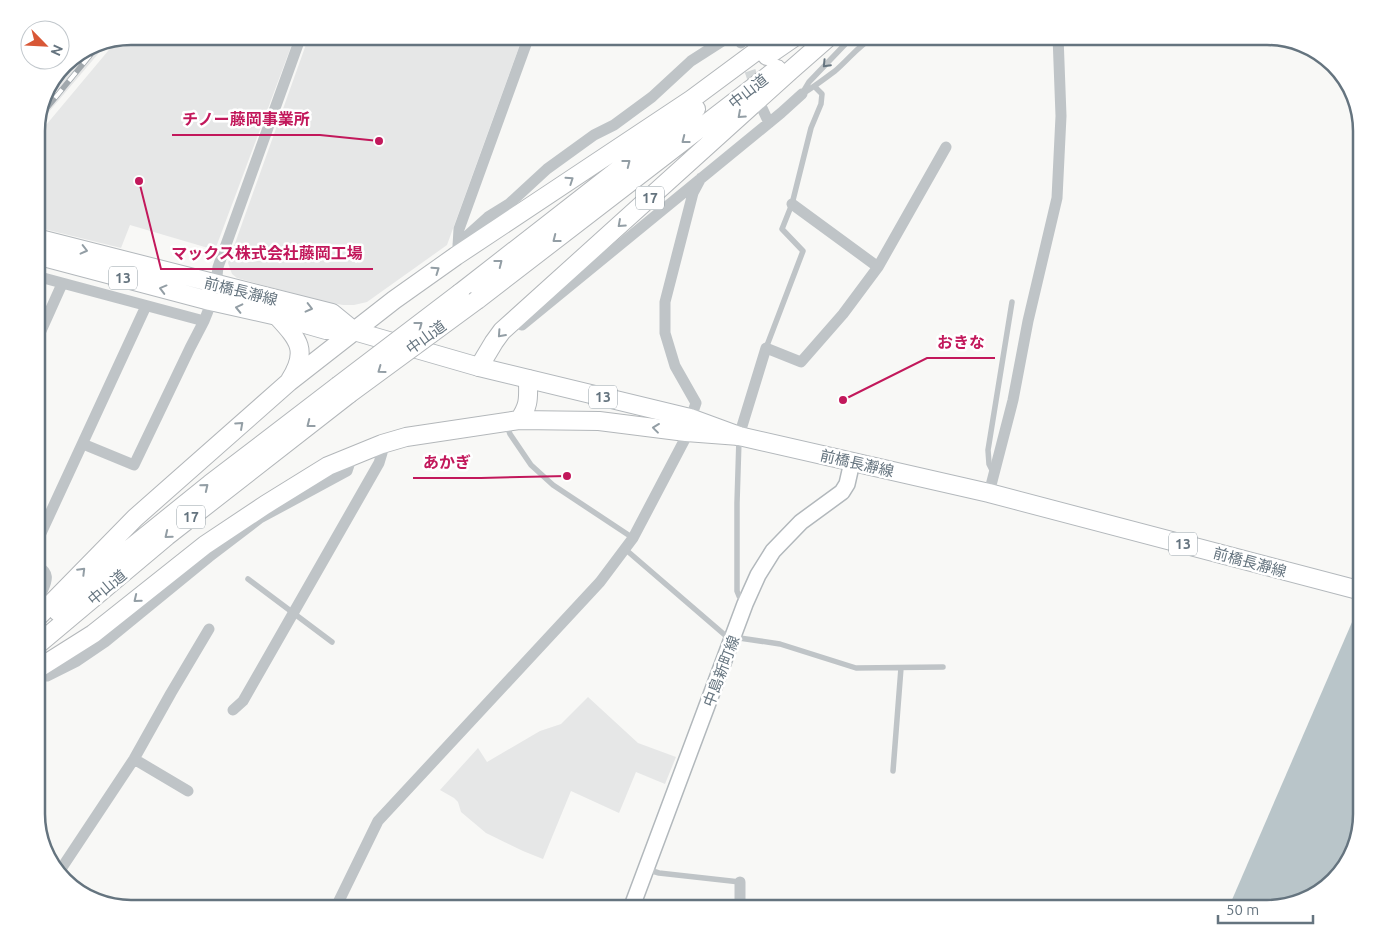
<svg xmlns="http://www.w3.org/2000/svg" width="1398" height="945" font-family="Ubuntu,'Noto Sans JP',sans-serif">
<rect width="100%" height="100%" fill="#f8f8f6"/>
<path fill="#e6e7e7" d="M131,36H295L215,250L130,225L121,248L36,227V137L118,39Z
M309,36H523L447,245L367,302L354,305H343L321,301L237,278L232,274L228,263Z
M109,40V41L36,127L64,64L95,43Z
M588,697L638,743L676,757L665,784L636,772L619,813L571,791L543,859L523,851L486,833L461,812L458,802L454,798L440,790L478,748L487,762L540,731L561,724Z"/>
<path fill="#b9c5c9" d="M1362,599V815L1346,867L1309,899L1268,909H1228Z"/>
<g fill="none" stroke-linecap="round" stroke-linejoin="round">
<path stroke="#d3d7d8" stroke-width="11" stroke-dasharray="11 5.5" stroke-linecap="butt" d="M745,55L757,92"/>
<g stroke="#b2b8bc" stroke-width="18">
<path id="secondary" d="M631,909L745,604L758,575L773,551L801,522L842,492L847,484L852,462"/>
</g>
<g stroke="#b3b8bc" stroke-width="20">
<path id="primary" d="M36,238L332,313L354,331
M36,255L210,301L277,316L326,330L354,331L479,367L690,418L739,436L989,493L1362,591"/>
</g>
<g stroke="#b3b7ba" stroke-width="20">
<path id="trunk" d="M767,56L796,36
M460,293L696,109
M477,300L777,69
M277,316C298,339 309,350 290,380
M479,367L494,342L502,331L790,71L830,36
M519,420L599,421L686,432L739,436
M58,612L122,555L210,484L338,386
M36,619L135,518L289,382L394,300L456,256L692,99L777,36
M36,646L167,536L349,394
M36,670L93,634L205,545L265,505L328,466L382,444L406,437L519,420C530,404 528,398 528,379"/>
</g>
<path stroke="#bfc4c7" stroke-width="5.5" d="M803,92L809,82L853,36
M802,94C814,87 824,79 835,71C849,59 859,45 875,36
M766,348L803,251L782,229L792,204L811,128L821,104L822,94L815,87
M506,423L510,434L531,465L553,485L633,538
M739,439L737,503V591L739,596L744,602
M993,472L989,464L988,450L1012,302
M625,549L726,636L780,644L856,668L943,667
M248,579L332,642
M893,771L901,668
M646,869L659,873L740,882
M756,909L804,907"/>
<path stroke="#bfc4c7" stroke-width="11" d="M738,36L741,43
M762,108L769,123
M792,204L878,267
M458,244L488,217L509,204L547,169L594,135L614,125L652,97L691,61L730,36
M458,246L459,229L529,36
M36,276L204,321
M522,325L781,113L802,94
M36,342L62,284
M739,436L766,348L801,362L843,314L878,267L946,147
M83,444L134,465L190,348L204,321L208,311L210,301L216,284L218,267L301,36
M989,493L1013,400L1028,321L1057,198L1061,116L1058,36
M36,544L146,306
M36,565C54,575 44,584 40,597C38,603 38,611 37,618
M36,675L47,676L77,661L105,642L209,557L260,518L347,471L352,456
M233,710L243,701L379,463L382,453V444
M134,759L188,791
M59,872L134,759L171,693L209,629
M740,882V909
M335,909L378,821L600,582L633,538L685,439L686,432L696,403L675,366L665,333V302L693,193L701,178"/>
<use href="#secondary" stroke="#fff" stroke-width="15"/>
<use href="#primary" stroke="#fff" stroke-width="18"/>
<use href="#trunk" stroke="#fff" stroke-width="18"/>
<g stroke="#a1a8ad" stroke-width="5.5">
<path id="rail" d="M60,74L73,58
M41,115L101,42"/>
</g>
<use href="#rail" stroke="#fff" stroke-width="4" stroke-dasharray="11" stroke-linecap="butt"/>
<g stroke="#b3b7ba" stroke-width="20" stroke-linecap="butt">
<path id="trunk-bridge" d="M338,386L460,293
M349,394L477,300"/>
</g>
<use href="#trunk-bridge" stroke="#fff" stroke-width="18"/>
</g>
<defs><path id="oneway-chevron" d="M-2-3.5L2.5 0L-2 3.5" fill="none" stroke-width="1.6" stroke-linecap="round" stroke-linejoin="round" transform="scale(1.25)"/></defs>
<use stroke="#65747f" href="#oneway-chevron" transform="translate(826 64) rotate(134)"/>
<g stroke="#939ea5">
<use href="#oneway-chevron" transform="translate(741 115) rotate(138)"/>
<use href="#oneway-chevron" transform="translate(685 140) rotate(142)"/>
<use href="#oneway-chevron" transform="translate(627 163) rotate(-38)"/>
<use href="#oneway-chevron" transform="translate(570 180) rotate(-34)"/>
<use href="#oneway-chevron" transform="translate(621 224) rotate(138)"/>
<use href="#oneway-chevron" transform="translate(556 239) rotate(142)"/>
<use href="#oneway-chevron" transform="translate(84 250) rotate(14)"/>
<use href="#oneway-chevron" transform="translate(499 263) rotate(-38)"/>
<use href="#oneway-chevron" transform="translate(436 270) rotate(-35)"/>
<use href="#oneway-chevron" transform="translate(163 289) rotate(-165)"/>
<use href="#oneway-chevron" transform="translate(239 308) rotate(-167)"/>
<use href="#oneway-chevron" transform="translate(309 308) rotate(14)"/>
<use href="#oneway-chevron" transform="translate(419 325) rotate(-37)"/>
<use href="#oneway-chevron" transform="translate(501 334) rotate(132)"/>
<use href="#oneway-chevron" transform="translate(381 370) rotate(144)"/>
<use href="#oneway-chevron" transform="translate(310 424) rotate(142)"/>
<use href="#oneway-chevron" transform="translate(240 425) rotate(-42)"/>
<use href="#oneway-chevron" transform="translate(656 428) rotate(-173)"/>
<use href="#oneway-chevron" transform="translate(205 487) rotate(-39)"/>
<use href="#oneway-chevron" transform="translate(168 535) rotate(141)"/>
<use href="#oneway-chevron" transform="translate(82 571) rotate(-45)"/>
<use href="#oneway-chevron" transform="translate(137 599) rotate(141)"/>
</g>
<g text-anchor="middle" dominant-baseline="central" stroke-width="5" stroke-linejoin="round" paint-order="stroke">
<g fill="#fff" stroke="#939ea5" stroke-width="1">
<rect x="636" y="186.5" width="28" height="23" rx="4"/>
<rect x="109" y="266.5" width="28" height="23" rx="4"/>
<rect x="589" y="385.5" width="28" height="23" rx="4"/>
<rect x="177" y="505.5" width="28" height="23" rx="4"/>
<rect x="1169" y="532.5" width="28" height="23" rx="4"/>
</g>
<g font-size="14" font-weight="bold" fill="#65747f">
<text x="650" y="198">17</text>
<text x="123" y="278">13</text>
<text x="603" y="397">13</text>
<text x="191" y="517">17</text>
<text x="1183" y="544">13</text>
</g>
<g font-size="15" fill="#65747f" stroke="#fff">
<text transform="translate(748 91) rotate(-38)">中山道</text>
<text transform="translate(241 291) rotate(14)">前橋長瀞線</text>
<text transform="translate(426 337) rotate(-36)">中山道</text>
<text transform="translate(857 463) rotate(13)">前橋長瀞線</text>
<text transform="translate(1250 562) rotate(15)">前橋長瀞線</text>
<text transform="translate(107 587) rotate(-40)">中山道</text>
<text transform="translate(721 671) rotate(-69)">中島新町線</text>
</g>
</g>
<path d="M0 0H1398V945H0ZM131 45H1267A86 86 0 0 1 1353 131V814A86 86 0 0 1 1267 900H131A86 86 0 0 1 45 814V131A86 86 0 0 1 131 45Z" fill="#fff" fill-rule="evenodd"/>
<path fill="none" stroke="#65747f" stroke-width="2.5" d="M131 45H1267A86 86 0 0 1 1353 131V814A86 86 0 0 1 1267 900H131A86 86 0 0 1 45 814V131A86 86 0 0 1 131 45Z"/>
<path fill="none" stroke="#c2185b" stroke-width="2" d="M379 141L320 135H172M139 181L161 269H373M843 400L927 358H995M567 476L481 478H413"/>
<g fill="#c2185b" stroke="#fff" stroke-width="2">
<circle cx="379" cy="141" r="5"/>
<circle cx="139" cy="181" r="5"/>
<circle cx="843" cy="400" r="5"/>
<circle cx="567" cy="476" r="5"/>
</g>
<g font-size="16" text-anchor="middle" font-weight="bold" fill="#c2185b" stroke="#fff" stroke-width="5" stroke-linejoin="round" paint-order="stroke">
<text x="246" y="125">チノー藤岡事業所</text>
<text x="267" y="259">マックス株式会社藤岡工場</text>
<text x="961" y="348">おきな</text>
<text x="447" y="468">あかぎ</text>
</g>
<g transform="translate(45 45) rotate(114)"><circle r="24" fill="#ffffff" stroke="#c1c7cc"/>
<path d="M0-4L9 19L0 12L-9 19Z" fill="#d85736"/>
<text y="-8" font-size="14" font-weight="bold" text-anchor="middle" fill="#65747f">N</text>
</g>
<path d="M1218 915v8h95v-8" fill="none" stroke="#65747f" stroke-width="2.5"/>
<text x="1226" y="915" font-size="15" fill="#65747f" stroke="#ffffff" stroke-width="4" paint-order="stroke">50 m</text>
</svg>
